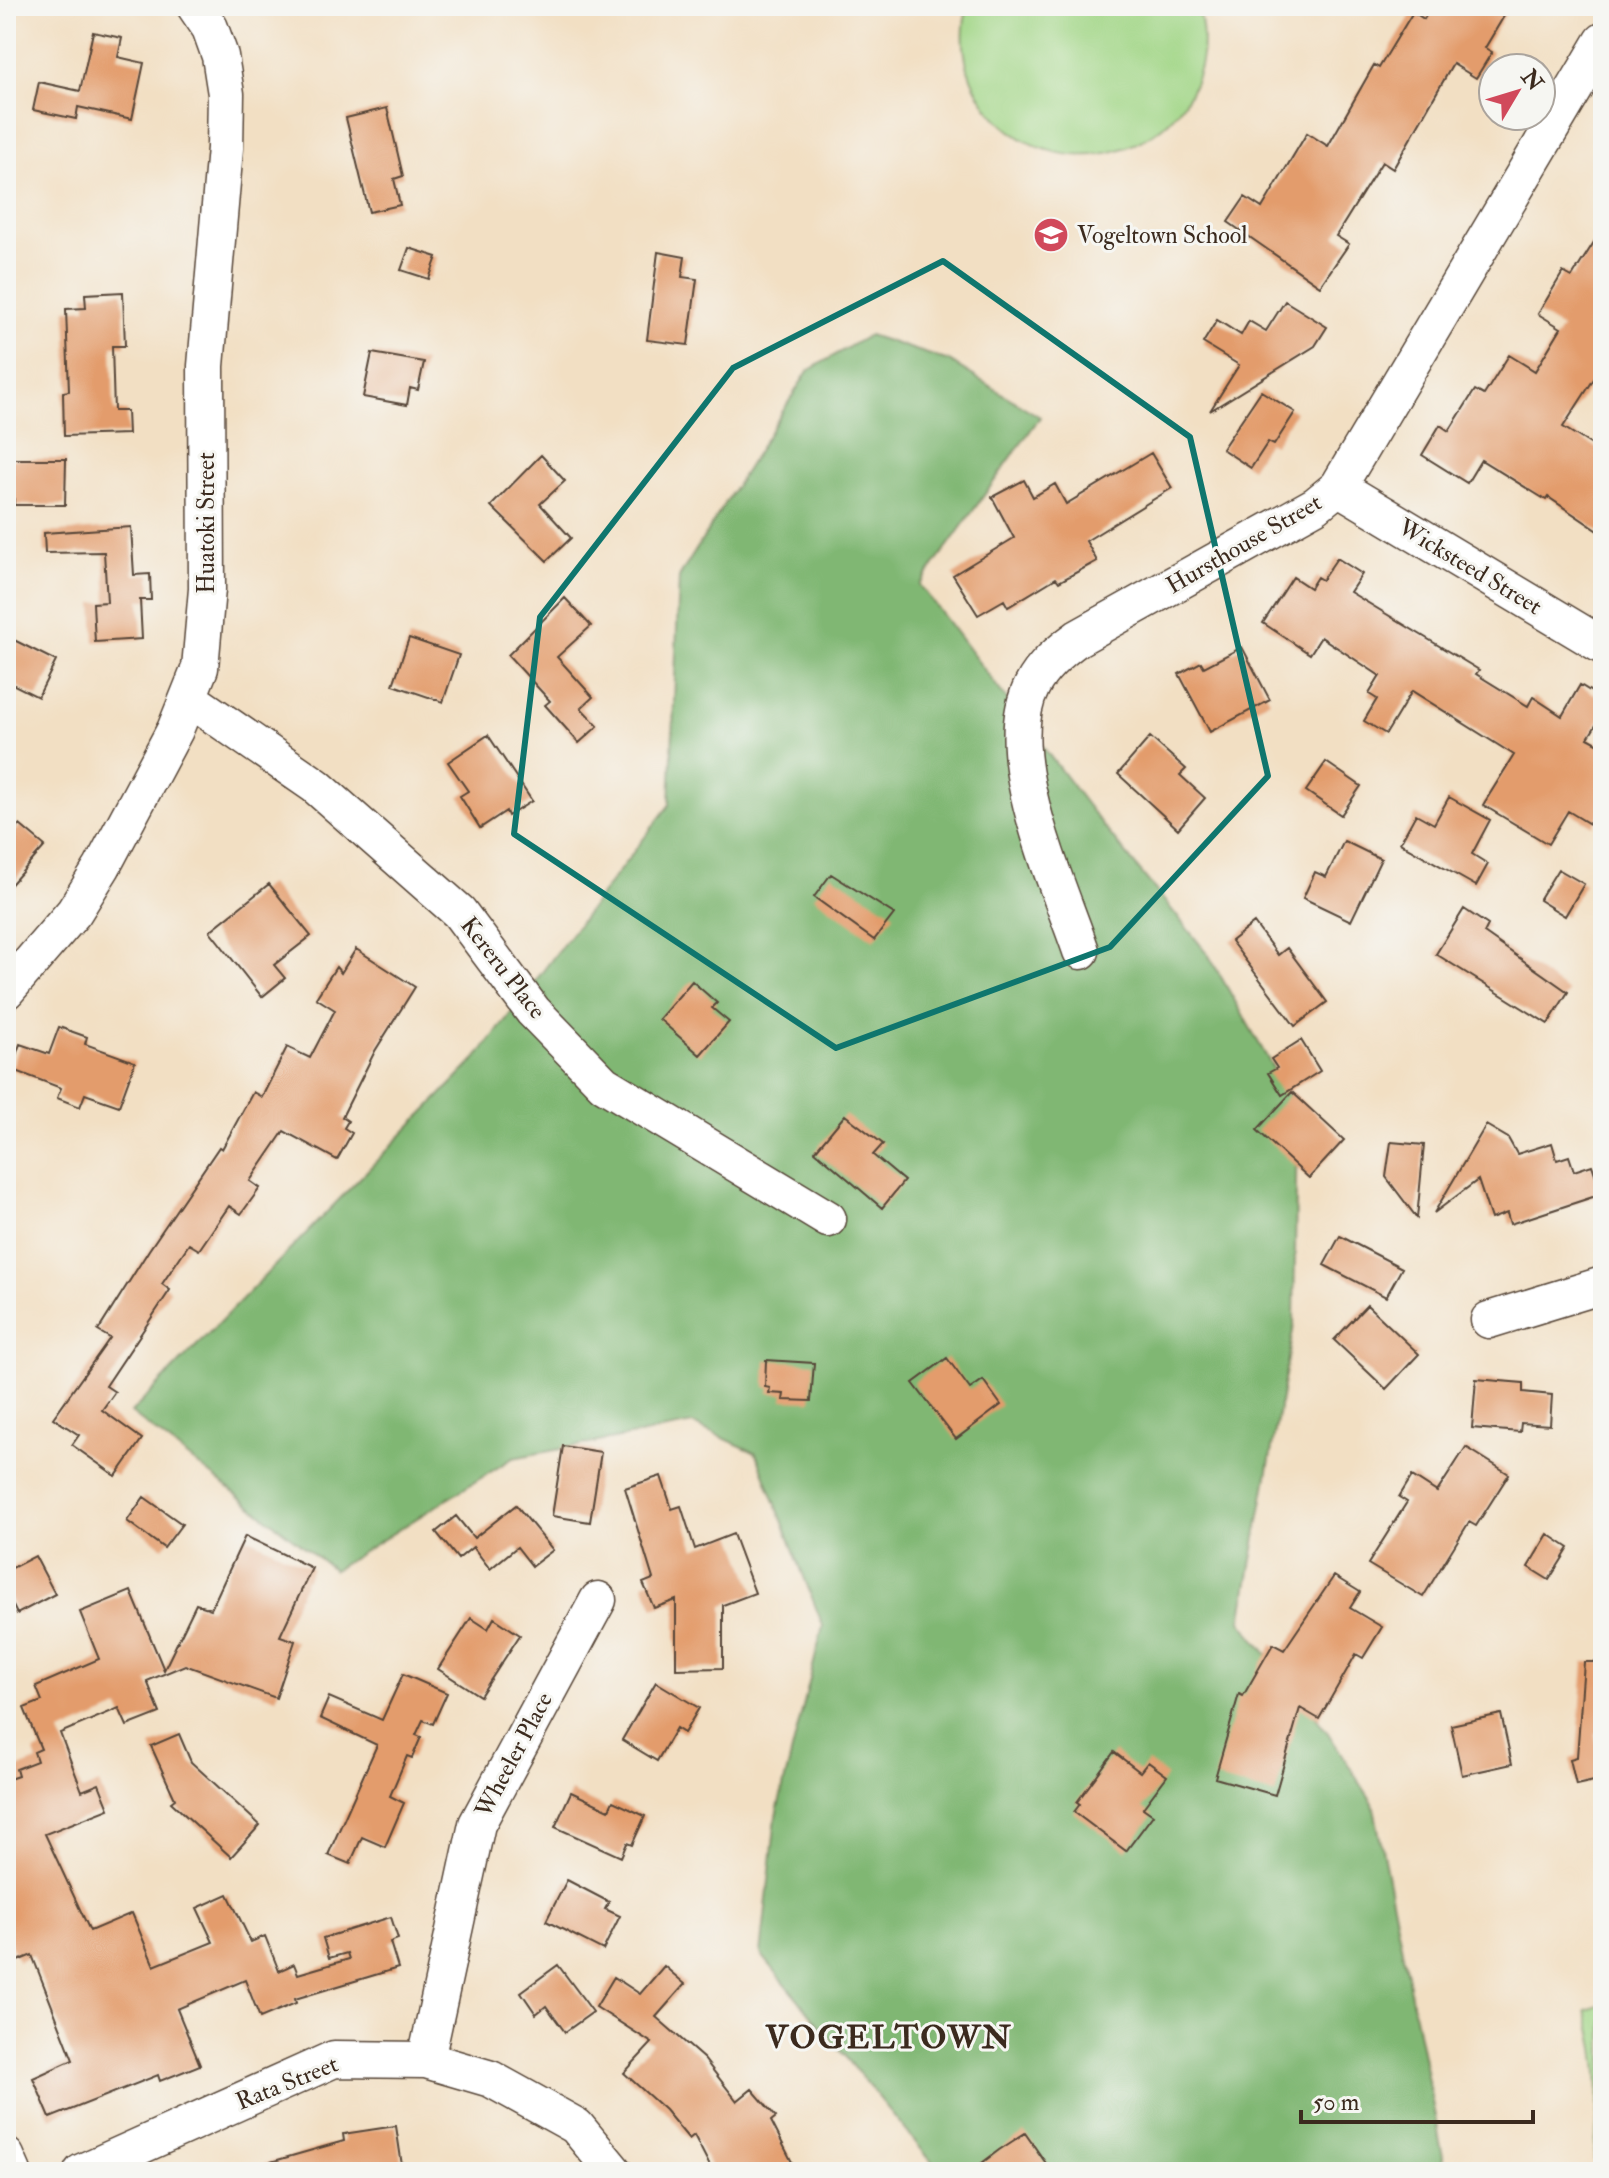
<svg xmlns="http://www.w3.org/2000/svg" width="1609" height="2178" font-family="'IM FELL Double Pica',serif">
<rect width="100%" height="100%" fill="#f6f6f2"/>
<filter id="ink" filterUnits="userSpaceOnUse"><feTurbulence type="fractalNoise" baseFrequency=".0125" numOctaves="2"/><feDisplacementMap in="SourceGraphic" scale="16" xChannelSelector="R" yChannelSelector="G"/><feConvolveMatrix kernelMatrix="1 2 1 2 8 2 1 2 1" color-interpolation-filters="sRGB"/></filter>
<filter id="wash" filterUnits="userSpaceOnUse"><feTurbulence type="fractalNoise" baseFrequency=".006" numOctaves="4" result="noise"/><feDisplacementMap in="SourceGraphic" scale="32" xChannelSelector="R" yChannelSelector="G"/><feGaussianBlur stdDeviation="1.8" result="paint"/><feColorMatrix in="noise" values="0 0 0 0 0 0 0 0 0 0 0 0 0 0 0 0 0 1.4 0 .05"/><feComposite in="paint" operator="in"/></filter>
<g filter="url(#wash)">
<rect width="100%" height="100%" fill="#f2dfc3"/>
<path fill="#a1d686" stroke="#6e8052" stroke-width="2" d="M968,6H1198C1235,145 1044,216 976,89C963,64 960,32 968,6Z
M1603,2005V2157L1594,2159C1600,2100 1603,2067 1586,2010Z"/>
<path fill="#80b773" stroke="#5e7048" stroke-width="2" d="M869,335L949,361L1040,417L920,585L1103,826L1208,954L1297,1110L1294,1325L1241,1621L1328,1733L1373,1803L1443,2157L1441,2172H940L761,1954L776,1816L823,1626L756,1453L693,1424L513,1458L334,1570L131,1413L476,1059L670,804L679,577L808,371Z"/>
<g id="blocks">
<path fill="#e39c6c" d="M1432,6H1510L1485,48L1492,52L1476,78L1453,64L1393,169L1382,162L1336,236L1349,244L1320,286L1228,222L1245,197L1262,208L1307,133L1328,146L1374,65L1379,68L1413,12L1424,19Z
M93,32L122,38L118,57L144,63L132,119L78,107L76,119L33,110L39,82L80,91Z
M387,108L403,176L394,179L400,205L369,212L346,118Z
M1603,228V365L1563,427L1603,452V534L1548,497L1546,500L1481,460L1467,483L1422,455L1440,425L1449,431L1475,390L1484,395L1509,355L1535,371L1561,328L1538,314L1563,272L1572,277Z
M409,248L437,257L429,279L401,270Z
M658,252L685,257L682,277L697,279L688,345L647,340Z
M123,292L125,346H112L114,411H127L128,434L64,436L63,392L69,391L66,309L86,308L85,294Z
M1285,301L1327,327L1315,346L1210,411L1239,365L1203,343L1217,320L1241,335L1249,321L1266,331Z
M372,353L424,362L418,390L410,388L407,405L363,397Z
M1261,391L1295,412L1274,445L1268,442L1251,468L1222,449Z
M1151,453L1172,488L1086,541L1097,561L1059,582L1056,578L1008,607L1004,600L978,615L953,575L1014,538L992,497L1024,480L1033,497L1055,484L1066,504Z
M541,455L565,481L540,504L571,538L547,561L491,506Z
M6,459H66L65,505H14V486H6Z
M131,527L134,575L150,574L151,600H140L142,639L95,642L93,603L107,602L104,552L45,553L44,533Z
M1337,558L1362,574L1350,592L1479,670L1476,674L1528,706L1533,697L1562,716L1580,685L1603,699V714L1588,738L1603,746V808L1593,826L1568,811L1548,844L1483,805L1514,755L1412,691L1386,734L1364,721L1377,699L1369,694L1380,676L1321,637L1310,654L1263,623L1293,577L1310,588L1317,577L1322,580Z
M565,598L591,626L557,657L593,697L581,708L598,726L579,743L545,705L550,701L508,655Z
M6,636L56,661L38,697L6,681Z
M409,638L459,655L443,702L393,685Z
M1242,647L1270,700L1210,732L1179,674L1201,662L1204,667Z
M488,735L532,801L508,816L506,811L480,828L460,796L468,791L448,762Z
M1150,737L1186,769L1180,775L1205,798L1178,829L1118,774Z
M1326,762L1361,786L1341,815L1306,791Z
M1449,797L1490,820L1472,854L1488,864L1476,886L1400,843L1416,814L1434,824Z
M20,825L45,846L6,890V841Z
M1344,841L1381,859L1351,921L1303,898L1315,872L1326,877Z
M1558,869L1584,884L1565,916L1539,900Z
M831,874L894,914L874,940L814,897Z
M269,884L311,936L274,965L285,978L262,997L210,931Z
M1464,909L1488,925L1484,933L1568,992L1548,1024L1436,954Z
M1254,923L1278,955L1287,948L1327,1002L1295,1026L1231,941Z
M356,949L415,987L375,1051L342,1117L348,1121L344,1128L352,1133L337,1160L284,1131L250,1181L260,1188L241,1214L229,1206L199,1250L189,1244L162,1284L170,1290L106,1386L115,1392L102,1410L142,1439L116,1476L72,1445L79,1435L53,1418L110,1338L98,1331L149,1250L219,1147L222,1149L253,1092L262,1097L287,1047L310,1058L335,1010L316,998L336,967L341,973Z
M692,981L717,1003L712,1008L729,1022L700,1055L659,1019Z
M59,1027L87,1037L85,1044L135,1062L119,1106L85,1094L80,1107L57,1098L61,1088L11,1069L20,1044L49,1054Z
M1301,1040L1320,1071L1282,1095L1268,1073L1277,1068L1271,1059Z
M1292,1092L1344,1140L1309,1178L1257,1130Z
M845,1115L883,1144L873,1155L904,1181L882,1208L815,1151Z
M1486,1125L1508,1138L1517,1154L1552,1143L1557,1160L1569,1156L1574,1171L1592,1165L1602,1194L1510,1224L1507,1213L1491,1219L1478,1180L1434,1213Z
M1391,1142L1424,1145L1417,1218L1386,1177Z
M1340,1236L1402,1268L1386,1297L1324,1265Z
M1367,1305L1419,1354L1386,1389L1334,1340Z
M947,1358L970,1389L983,1380L1001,1405L956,1439L913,1383Z
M766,1360L814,1363L811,1401L783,1400L784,1394L769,1393L770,1388L765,1387Z
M1476,1379L1523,1383V1392L1552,1395L1550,1425L1521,1423L1520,1432L1472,1428Z
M563,1446L601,1452L590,1522L552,1516Z
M1466,1447L1509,1474L1476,1526L1469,1522L1423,1597L1368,1564L1407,1502L1399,1497L1412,1476L1437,1492Z
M661,1476L672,1509L681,1506L695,1549L733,1534L755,1593L723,1605V1668L676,1669V1600L654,1608L643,1583L653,1579L625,1488Z
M144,1497L182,1524L164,1548L127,1521Z
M516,1505L553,1550L532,1566L517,1547L490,1569L473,1547L458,1559L436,1532L456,1516L474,1538Z
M1548,1534L1569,1548L1549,1580L1528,1567Z
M245,1536L312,1568L280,1636L295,1641L276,1698L185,1665L147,1681L160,1713L127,1726L119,1708L60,1733L82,1791L99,1784L109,1809L45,1834L90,1931L132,1913L154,1966L213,1942L197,1908L228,1894L251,1942L265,1936L279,1971L294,1964L298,1974L349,1959L347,1953L329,1958L323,1938L391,1917L398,1939L390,1942L398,1968L295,1999L296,2003L260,2018L245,1980L177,2009L200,2065L160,2081L158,2075L50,2118L33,2078L73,2060L32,1955L18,1961L6,1934V1780L18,1776L16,1769L37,1761L34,1752L41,1749L24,1708L42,1701L36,1686L99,1659L80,1612L131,1591L164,1670L196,1604L211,1609Z
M35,1556L55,1594L17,1614L6,1592V1571Z
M1334,1576L1360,1592L1350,1608L1382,1627L1363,1658L1356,1654L1319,1719L1300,1708L1275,1795L1215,1778L1239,1694L1243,1696L1273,1644L1284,1650Z
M471,1618L488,1629L494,1618L520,1635L480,1696L438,1669Z
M1584,1662H1603V1733H1595L1603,1779L1576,1785L1570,1759L1577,1757Z
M403,1674L447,1693L433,1724L423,1720L416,1735L421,1737L412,1758L407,1756L390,1796L404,1803L385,1847L362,1837L350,1864L328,1855L377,1745L320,1718L329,1697L382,1720Z
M656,1682L699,1708L684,1733L676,1728L657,1761L622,1740Z
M1501,1714L1512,1764L1462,1775L1451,1725Z
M179,1734L191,1762L260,1825L231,1857L171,1802L175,1799L151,1746Z
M1114,1752L1140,1772L1148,1762L1167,1776L1143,1808L1153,1815L1126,1851L1074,1812L1080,1804L1077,1802Z
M571,1792L609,1810L613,1801L645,1816L632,1845L627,1843L621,1857L555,1827Z
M567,1880L609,1902L605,1909L620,1916L603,1950L546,1921Z
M558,1965L593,2012L565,2032L546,2006L536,2014L521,1992Z
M664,1966L685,1984L656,2017L704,2059L737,2101L752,2089L776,2117L771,2121L797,2172H713L694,2135L689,2139L665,2110L624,2073L652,2043L596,2007L614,1977L640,1994Z
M396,2126L403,2172H260V2165L344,2141L343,2134Z
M1025,2133L1052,2172H970L999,2150Z"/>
</g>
</g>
<g filter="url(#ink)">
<use href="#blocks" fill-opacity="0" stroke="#564537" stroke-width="2"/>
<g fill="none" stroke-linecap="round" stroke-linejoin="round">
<defs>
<path id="minor" d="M1338,487L1603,646
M190,699L316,786L459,912L533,1011L604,1084L828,1219
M1081,951C1058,883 997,753 1032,686C1042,666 1060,651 1078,638L1316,505L1338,487L1603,41
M6,991L74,912L102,867L175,730L200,668L207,589L206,366L225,148L226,94L220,56L210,28L195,6
M1489,1320L1603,1285
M426,2060L477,1824L598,1600
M6,2156L13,2172
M82,2172L334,2059L426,2060L491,2079L576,2126L614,2172"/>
</defs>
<use href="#minor" stroke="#564537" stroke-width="39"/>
<use href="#minor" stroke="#fff" stroke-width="36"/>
</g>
</g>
<path fill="none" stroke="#0f766e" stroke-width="6" stroke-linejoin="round" d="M943,261L1190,437L1268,776L1110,947L836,1048L514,834L540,617L733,368Z"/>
<defs>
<symbol id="school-disc" viewBox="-11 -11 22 22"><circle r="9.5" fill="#d1495b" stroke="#f6f6f2"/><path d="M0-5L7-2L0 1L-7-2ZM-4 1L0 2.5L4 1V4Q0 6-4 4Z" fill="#fff"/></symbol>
</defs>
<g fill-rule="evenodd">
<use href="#school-disc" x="1031" y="215" width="40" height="40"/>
</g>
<g text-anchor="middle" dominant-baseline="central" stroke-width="6" stroke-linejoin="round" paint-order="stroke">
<g font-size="24" fill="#3b2a1e" stroke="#f6f6f2" text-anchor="start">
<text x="1077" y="235">Vogeltown School</text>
</g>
<g font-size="24" fill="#3b2a1e" stroke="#f6f6f2">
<text transform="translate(206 523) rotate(-90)">Huatoki Street</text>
<text transform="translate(1244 544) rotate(-30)">Hursthouse Street</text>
<text transform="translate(1470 567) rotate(31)">Wicksteed Street</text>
<text transform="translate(503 968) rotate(52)">Kereru Place</text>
<text transform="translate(514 1755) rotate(-62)">Wheeler Place</text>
<text transform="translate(287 2083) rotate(-22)">Rata Street</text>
</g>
<g font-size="32" font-weight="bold" letter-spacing="2" fill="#3b2a1e" stroke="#f6f6f2">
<text x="889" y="2038">VOGELTOWN</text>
</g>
</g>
<rect width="1609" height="2178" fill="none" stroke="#f6f6f2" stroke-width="32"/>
<g transform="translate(1517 92) rotate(52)"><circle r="38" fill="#f6f6f2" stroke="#aba49d" stroke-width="2"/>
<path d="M0-6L14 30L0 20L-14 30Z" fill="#d1495b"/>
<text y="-12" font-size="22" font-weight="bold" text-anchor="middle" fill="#3b2a1e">N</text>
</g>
<path d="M1301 2110v12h232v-12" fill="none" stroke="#3b2a1e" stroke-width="4"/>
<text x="1313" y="2110" font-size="24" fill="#3b2a1e" stroke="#f6f6f2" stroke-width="6" paint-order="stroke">50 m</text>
</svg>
